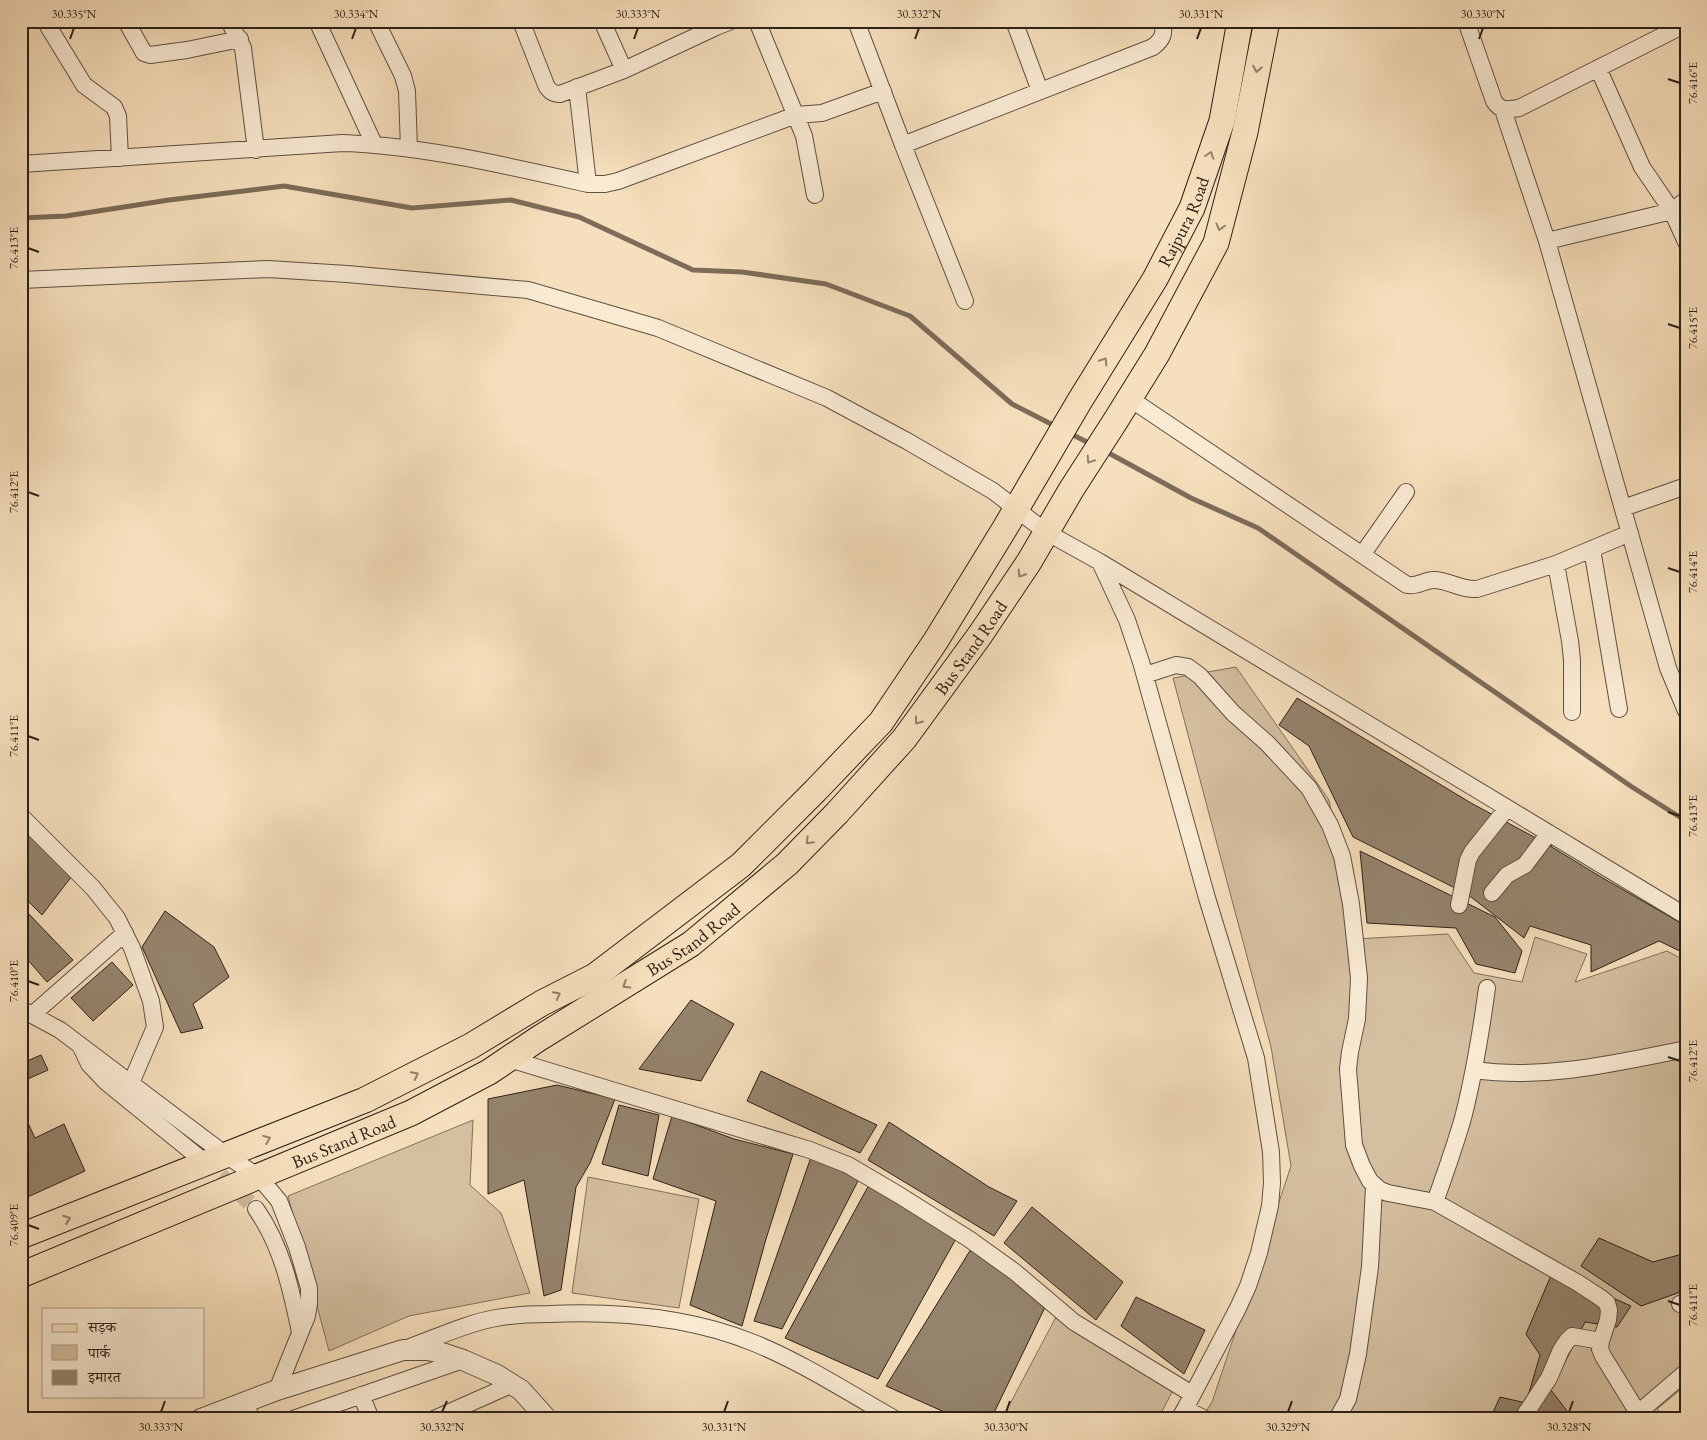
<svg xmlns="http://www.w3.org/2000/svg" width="1707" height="1440" font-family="'EB Garamond','Noto Serif Devanagari',serif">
<rect width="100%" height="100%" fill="#f6dfbc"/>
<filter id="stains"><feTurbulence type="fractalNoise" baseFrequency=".004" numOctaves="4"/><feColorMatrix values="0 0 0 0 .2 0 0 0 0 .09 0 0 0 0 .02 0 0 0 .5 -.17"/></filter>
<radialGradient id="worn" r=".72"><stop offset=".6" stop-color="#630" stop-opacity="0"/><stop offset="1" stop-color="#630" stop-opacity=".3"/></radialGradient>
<path fill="#d4bfa0" stroke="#80705c" d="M1236,667L1329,800L1354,939L1448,934L1474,973L1522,982L1535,937L1587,954L1575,982L1667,951L1686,961V1385L1657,1409L1667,1419H1201L1212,1402L1291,1166L1271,1047L1173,678Z
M473,1120L470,1185L501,1213L530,1293L409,1316L329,1351L288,1196Z
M588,1177L699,1199L679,1308L572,1293Z
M1056,1317L1179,1379L1158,1419H1002Z"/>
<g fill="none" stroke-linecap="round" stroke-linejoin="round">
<path stroke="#7c6c59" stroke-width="5" d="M21,218L66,216L169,200L284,186L412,208L511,200L579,217L693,270L742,272L826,284L910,316L1012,404L1057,427
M1069,433L1093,445
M1105,451L1191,498L1258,528L1632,787L1686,821"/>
</g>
<path fill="#95846d" stroke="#2c2118" d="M1297,698L1471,803L1547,844L1601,877L1686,926V954L1659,941L1591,972V945L1530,926L1524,938L1467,894L1353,837L1309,746L1279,725Z
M21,822L72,876L42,915L21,894Z
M1360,851L1495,917L1522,951L1515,973L1476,964L1456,928L1367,923Z
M165,911L214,947L229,977L193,1004L203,1028L181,1033L142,947Z
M27,912L73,960L47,982L27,959L21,965V917Z
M112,962L133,985L93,1021L71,998Z
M691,1000L734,1024L701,1081L639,1069Z
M21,1050L27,1061L41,1055L48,1070L21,1082Z
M761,1071L877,1125L860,1153L747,1101Z
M557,1085L615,1099L590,1163L576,1187L561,1290L544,1296L524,1180L488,1194V1099Z
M619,1105L659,1115L648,1176L602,1164Z
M21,1108L35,1138L64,1124L85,1171L21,1200Z
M672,1116L734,1139L793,1154L766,1239L742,1326L690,1305L716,1201L653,1179Z
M889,1122L989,1187L1017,1201L994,1236L868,1160Z
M811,1157L860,1177L782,1329L754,1321Z
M870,1183L958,1235L878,1379L785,1338Z
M1032,1207L1123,1282L1096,1320L1004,1243Z
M1599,1238L1653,1262L1686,1253V1290L1641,1306L1581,1266Z
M971,1249L1048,1301L991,1419H960L886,1386Z
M1553,1271L1631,1306L1617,1327L1585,1322L1551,1390L1573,1419H1490L1500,1397L1526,1403L1540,1355L1526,1334Z
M1136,1297L1205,1330L1184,1374L1121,1326Z"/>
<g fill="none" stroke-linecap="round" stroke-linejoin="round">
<path stroke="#ceb99b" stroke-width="16" stroke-dasharray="16 8" stroke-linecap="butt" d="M202,1160L228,1182L256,1209"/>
<defs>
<path id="minor" d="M45,21L84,85L114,107L118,116L120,158
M126,21L144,53L150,55L187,50L240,39
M229,21L243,48L256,150
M317,21L374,144
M376,21L403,76L407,91L409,149
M521,21L546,85C549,91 553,94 560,94L624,70L716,27L731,21
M602,21L624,70
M757,21L804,136L815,195
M856,21L903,145L1153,47C1163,39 1165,34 1162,21
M1014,21L1040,91
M1466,21L1494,101C1500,111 1507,110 1519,108L1686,24
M1598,68L1642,167L1672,211L1686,242
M577,87L588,184
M1503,110L1547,241L1668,668L1686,711
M903,145L965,301
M21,164L343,143C424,146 508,166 588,184H605L618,181L796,115L822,113L883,91
M1547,241L1672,211L1686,200
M21,280L268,269L347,274L528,290L658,328L827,398L907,441L993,491L1046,532L1100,562L1686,916
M1129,398L1407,585C1418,587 1424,580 1434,580C1449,580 1459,590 1477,589L1556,564L1630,533
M1623,508L1686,486
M1592,549L1619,709
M1362,555L1406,492
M1100,562L1127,620L1141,662L1207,898L1256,1058L1271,1152L1272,1183L1270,1206L1259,1253L1248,1286L1238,1308L1185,1409L1179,1419
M1556,564L1570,641L1572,660V712
M1145,675L1176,665L1188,667L1200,676L1233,713L1267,743L1309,788L1330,825L1342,856L1351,904L1359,978L1357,1019L1350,1052L1348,1069L1354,1145L1362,1166L1370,1181L1380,1190L1388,1193L1435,1202L1578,1283L1601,1298L1607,1303L1609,1310L1608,1320L1601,1341L1600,1349L1603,1356L1638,1413
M21,816L93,888L117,918L132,948L151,1001L155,1027L131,1083
M1492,893L1507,875L1525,865L1549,833
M1459,905L1468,860L1472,852L1507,808
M21,1009L60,1030L227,1156L259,1177L279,1201L297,1247L309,1288V1304L307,1316L277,1390
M32,1015L125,933
M81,1047L89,1064L106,1082L202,1160
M509,1059L810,1150L848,1165L899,1195L969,1239L1015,1272L1074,1322L1192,1394
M1474,1070C1545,1080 1616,1063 1686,1049
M1435,1202C1445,1174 1455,1146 1463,1118C1474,1075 1481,1032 1487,988
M256,1209C282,1246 291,1289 300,1332
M1680,1304L1686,1303
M410,1347C438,1337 467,1323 496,1318C513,1315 532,1314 549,1314C618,1311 690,1317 754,1343C803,1363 849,1393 895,1419
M361,1395L371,1419
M245,1404L252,1419
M1185,1409L1205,1419
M293,1419L463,1360
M434,1419L513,1384
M1337,1419L1348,1399L1358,1354L1370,1267L1374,1186
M1522,1419L1549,1378L1561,1350L1567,1341L1572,1336L1601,1341
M1631,1419L1686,1372"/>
<path id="tertiary" d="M201,1419L277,1390L403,1350H428L442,1353L463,1360L497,1375L521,1390L547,1419"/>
<g id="primary">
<path id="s1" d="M21,1236L365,1100L471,1046L542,1003L595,976L741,865L816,790L881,722L935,642L1005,528L1079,402L1155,279L1192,208L1222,121L1240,21"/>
<path id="s2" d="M21,1275L411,1113L489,1072L538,1039L691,944L787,864L837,813L904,739L980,635L1029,562L1071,490L1116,420L1157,354L1216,243L1245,132L1267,21"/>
</g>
</defs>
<use href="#minor" stroke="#5e5041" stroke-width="18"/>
<use href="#tertiary" stroke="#5e5041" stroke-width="22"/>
<use href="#primary" stroke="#2c2118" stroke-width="27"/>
<use href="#minor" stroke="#f9ead3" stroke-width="16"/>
<use href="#tertiary" stroke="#f9ead3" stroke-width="20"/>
<use href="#primary" stroke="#f6dfbc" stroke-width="25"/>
</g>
<defs><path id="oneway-chevron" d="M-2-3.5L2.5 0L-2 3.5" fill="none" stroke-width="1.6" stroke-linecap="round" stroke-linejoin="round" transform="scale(1.25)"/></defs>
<g stroke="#91806a">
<use href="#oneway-chevron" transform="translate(1257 69) rotate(101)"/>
<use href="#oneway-chevron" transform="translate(1210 155) rotate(-72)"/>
<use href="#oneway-chevron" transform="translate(1220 227) rotate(105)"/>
<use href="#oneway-chevron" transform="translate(1104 361) rotate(-58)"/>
<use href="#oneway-chevron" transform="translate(1090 460) rotate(123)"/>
<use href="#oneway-chevron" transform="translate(1021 574) rotate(123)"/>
<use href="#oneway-chevron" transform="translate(918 721) rotate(126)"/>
<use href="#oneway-chevron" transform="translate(809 841) rotate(135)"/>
<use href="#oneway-chevron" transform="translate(626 985) rotate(148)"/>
<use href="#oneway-chevron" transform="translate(557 995) rotate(-27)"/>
<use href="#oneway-chevron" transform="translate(415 1075) rotate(-27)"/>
<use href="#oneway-chevron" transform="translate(267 1139) rotate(-22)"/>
<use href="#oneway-chevron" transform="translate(67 1219) rotate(-21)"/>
</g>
<path fill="none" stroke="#2c2118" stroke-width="2" d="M70,39L74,28M352,39L356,28M634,39L638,28M915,39L919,28M1197,39L1201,28M1479,39L1483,28M1668,79L1680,83M28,248L39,252M1668,324L1680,328M28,492L39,496M1668,568L1680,572M28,736L39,740M1668,812L1680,816M28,981L39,985M1668,1057L1680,1061M28,1225L39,1229M1668,1301L1680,1305M161,1412L165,1401M442,1412L447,1401M724,1412L728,1401M1006,1412L1010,1401M1288,1412L1292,1401M1569,1412L1573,1401"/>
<g text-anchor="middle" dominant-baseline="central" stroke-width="4" stroke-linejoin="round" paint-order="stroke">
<g font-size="18" fill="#2c2118" stroke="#f9ead3">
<text stroke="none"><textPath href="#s1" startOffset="1600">Rajpura Road</textPath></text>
<text stroke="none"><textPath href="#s2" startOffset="1159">Bus Stand Road</textPath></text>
<text stroke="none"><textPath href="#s2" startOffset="754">Bus Stand Road</textPath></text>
<text stroke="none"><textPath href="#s2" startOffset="349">Bus Stand Road</textPath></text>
</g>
</g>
<rect width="1707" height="1440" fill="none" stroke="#f6dfbc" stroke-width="55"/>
<rect x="42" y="1308" width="162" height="90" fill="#f9ead3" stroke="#a79a88"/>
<rect x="52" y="1324" width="25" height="8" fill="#f6dfbc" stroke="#a79a88"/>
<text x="88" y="1332" font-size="15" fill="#2c2118">सड़क</text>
<rect x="52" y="1345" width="25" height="15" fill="#d4bfa0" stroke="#a79a88"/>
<text x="88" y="1358" font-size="15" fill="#2c2118">पार्क</text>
<rect x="52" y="1370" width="25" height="15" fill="#95846d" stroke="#a79a88"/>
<text x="88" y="1382" font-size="15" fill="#2c2118">इमारत</text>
<rect x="28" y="28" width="1652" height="1384" fill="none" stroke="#2c2118" stroke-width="2"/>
<g font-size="12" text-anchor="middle" fill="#2c2118">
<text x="74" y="18">30.335°N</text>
<text x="356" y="18">30.334°N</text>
<text x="638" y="18">30.333°N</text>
<text x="919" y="18">30.332°N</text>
<text x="1201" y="18">30.331°N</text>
<text x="1483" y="18">30.330°N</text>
<text transform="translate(1693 83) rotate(-90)" y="4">76.416°E</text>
<text transform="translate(14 248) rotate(-90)" y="4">76.413°E</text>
<text transform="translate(1693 328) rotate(-90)" y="4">76.415°E</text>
<text transform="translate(14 492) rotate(-90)" y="4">76.412°E</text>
<text transform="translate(1693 572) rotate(-90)" y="4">76.414°E</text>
<text transform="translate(14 736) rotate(-90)" y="4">76.411°E</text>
<text transform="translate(1693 816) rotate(-90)" y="4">76.413°E</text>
<text transform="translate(14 981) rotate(-90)" y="4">76.410°E</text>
<text transform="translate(1693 1061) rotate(-90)" y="4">76.412°E</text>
<text transform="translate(14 1225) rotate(-90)" y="4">76.409°E</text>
<text transform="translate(1693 1305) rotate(-90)" y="4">76.411°E</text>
<text x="161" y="1431">30.333°N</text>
<text x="442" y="1431">30.332°N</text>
<text x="724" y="1431">30.331°N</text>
<text x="1006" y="1431">30.330°N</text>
<text x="1288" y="1431">30.329°N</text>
<text x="1569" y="1431">30.328°N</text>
</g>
<rect width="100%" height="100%" filter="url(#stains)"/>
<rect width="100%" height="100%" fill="url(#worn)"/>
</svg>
